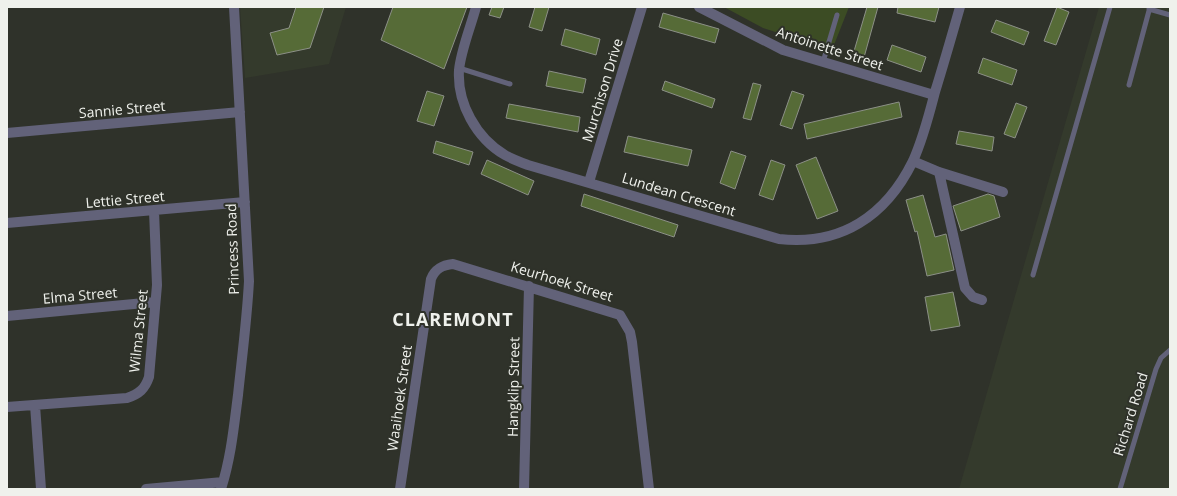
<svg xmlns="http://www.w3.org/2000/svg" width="1177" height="496" font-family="'Open Sans',sans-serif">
<rect width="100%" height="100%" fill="#2f322a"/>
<path fill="#343a2c" d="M240,7H346L329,64L245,78Z
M1099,7H1170V489H959Z"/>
<path fill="#3c4c24" d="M724,7H849L832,50L763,28Z"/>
<path fill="#566b37" stroke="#8c9087" d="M296,7H324L310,48L277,55L270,33L289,28Z
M393,7H467L444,69L381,40Z
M492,7H504L500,18L489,15Z
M535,7H549L542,31L529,27Z
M867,7H878L863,61L852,58Z
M898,7H939L935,22L897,13Z
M1057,7L1069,12L1056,45L1044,41Z
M663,13L719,29L715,43L659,27Z
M996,20L1029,32L1024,45L991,32Z
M565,29L600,39L596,55L561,45Z
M892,45L926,57L921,72L887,60Z
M983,58L1017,70L1012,85L978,73Z
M549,71L586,79L583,93L546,86Z
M665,81L715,99L712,108L662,90Z
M753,83L761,85L751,120L743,118Z
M427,91L444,96L434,126L417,121Z
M792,91L804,95L792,129L780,125Z
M899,102L902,117L807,139L804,124Z
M1016,103L1027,107L1015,138L1004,134Z
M509,104L580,117L578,132L506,118Z
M959,131L994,137L992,151L956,144Z
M628,136L692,150L688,166L624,152Z
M436,141L473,152L469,165L433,153Z
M731,151L746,156L735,189L720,183Z
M816,157L838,211L817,219L796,165Z
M487,160L534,181L528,195L481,174Z
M771,160L785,165L773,200L759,195Z
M584,194L678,225L674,237L581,206Z
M988,194L994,196L1000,217L961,231L953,206Z
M923,195L935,237L946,234L954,270L927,276L917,231L915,232L906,200Z
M953,292L960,326L931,331L925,297Z"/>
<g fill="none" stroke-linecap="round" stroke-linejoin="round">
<path stroke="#626279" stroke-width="5" d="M1149,9L1170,15
M823,62L837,15
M459,68L510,84
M1129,85L1150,7
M1033,275L1110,7
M1120,489L1156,369L1161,358L1170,350"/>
<path stroke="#626279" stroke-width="10" d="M476,7C471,26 461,50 459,70C457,103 476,138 505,155C512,159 520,162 528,165L779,239C841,246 886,216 913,161C923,139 929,115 935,92C944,63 952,35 960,7
M699,7L783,50L934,95
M7,133L240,112
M913,161L939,172L1003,192
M939,172L965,288L973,297L982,300
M589,182L642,7
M7,223L245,202
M7,316L155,302
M35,405L41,489
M7,407L127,398C139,394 145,389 149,377L157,285L154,211
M146,489L223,482
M221,489C231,458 234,426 238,395C242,357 247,319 249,281L234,7
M400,489L431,279C435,269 442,265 453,264L620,315L630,332L632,342L649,489
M524,489L529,286"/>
</g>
<g text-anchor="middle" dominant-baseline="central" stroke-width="4" stroke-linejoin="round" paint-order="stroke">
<g font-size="14" fill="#eff1ec" stroke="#2f322a">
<text transform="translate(830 48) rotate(18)">Antoinette Street</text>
<text transform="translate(602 90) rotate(-73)">Murchison Drive</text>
<text transform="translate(122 109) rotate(-5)">Sannie Street</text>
<text transform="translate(679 194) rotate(17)">Lundean Crescent</text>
<text transform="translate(125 199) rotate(-5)">Lettie Street</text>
<text transform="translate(232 249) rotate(-92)">Princess Road</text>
<text transform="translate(562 281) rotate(17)">Keurhoek Street</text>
<text transform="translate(80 295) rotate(-5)">Elma Street</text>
<text transform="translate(138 331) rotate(-84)">Wilma Street</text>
<text transform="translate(513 387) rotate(-89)">Hangklip Street</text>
<text transform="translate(399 398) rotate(-82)">Waaihoek Street</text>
<text transform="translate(1130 414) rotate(-73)">Richard Road</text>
</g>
<g font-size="18" font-weight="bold" letter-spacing="1" fill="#eff1ec" stroke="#2f322a">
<text x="453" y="319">CLAREMONT</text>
</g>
</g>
<rect width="1177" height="496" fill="none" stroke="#eff1ec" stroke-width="16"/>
</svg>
